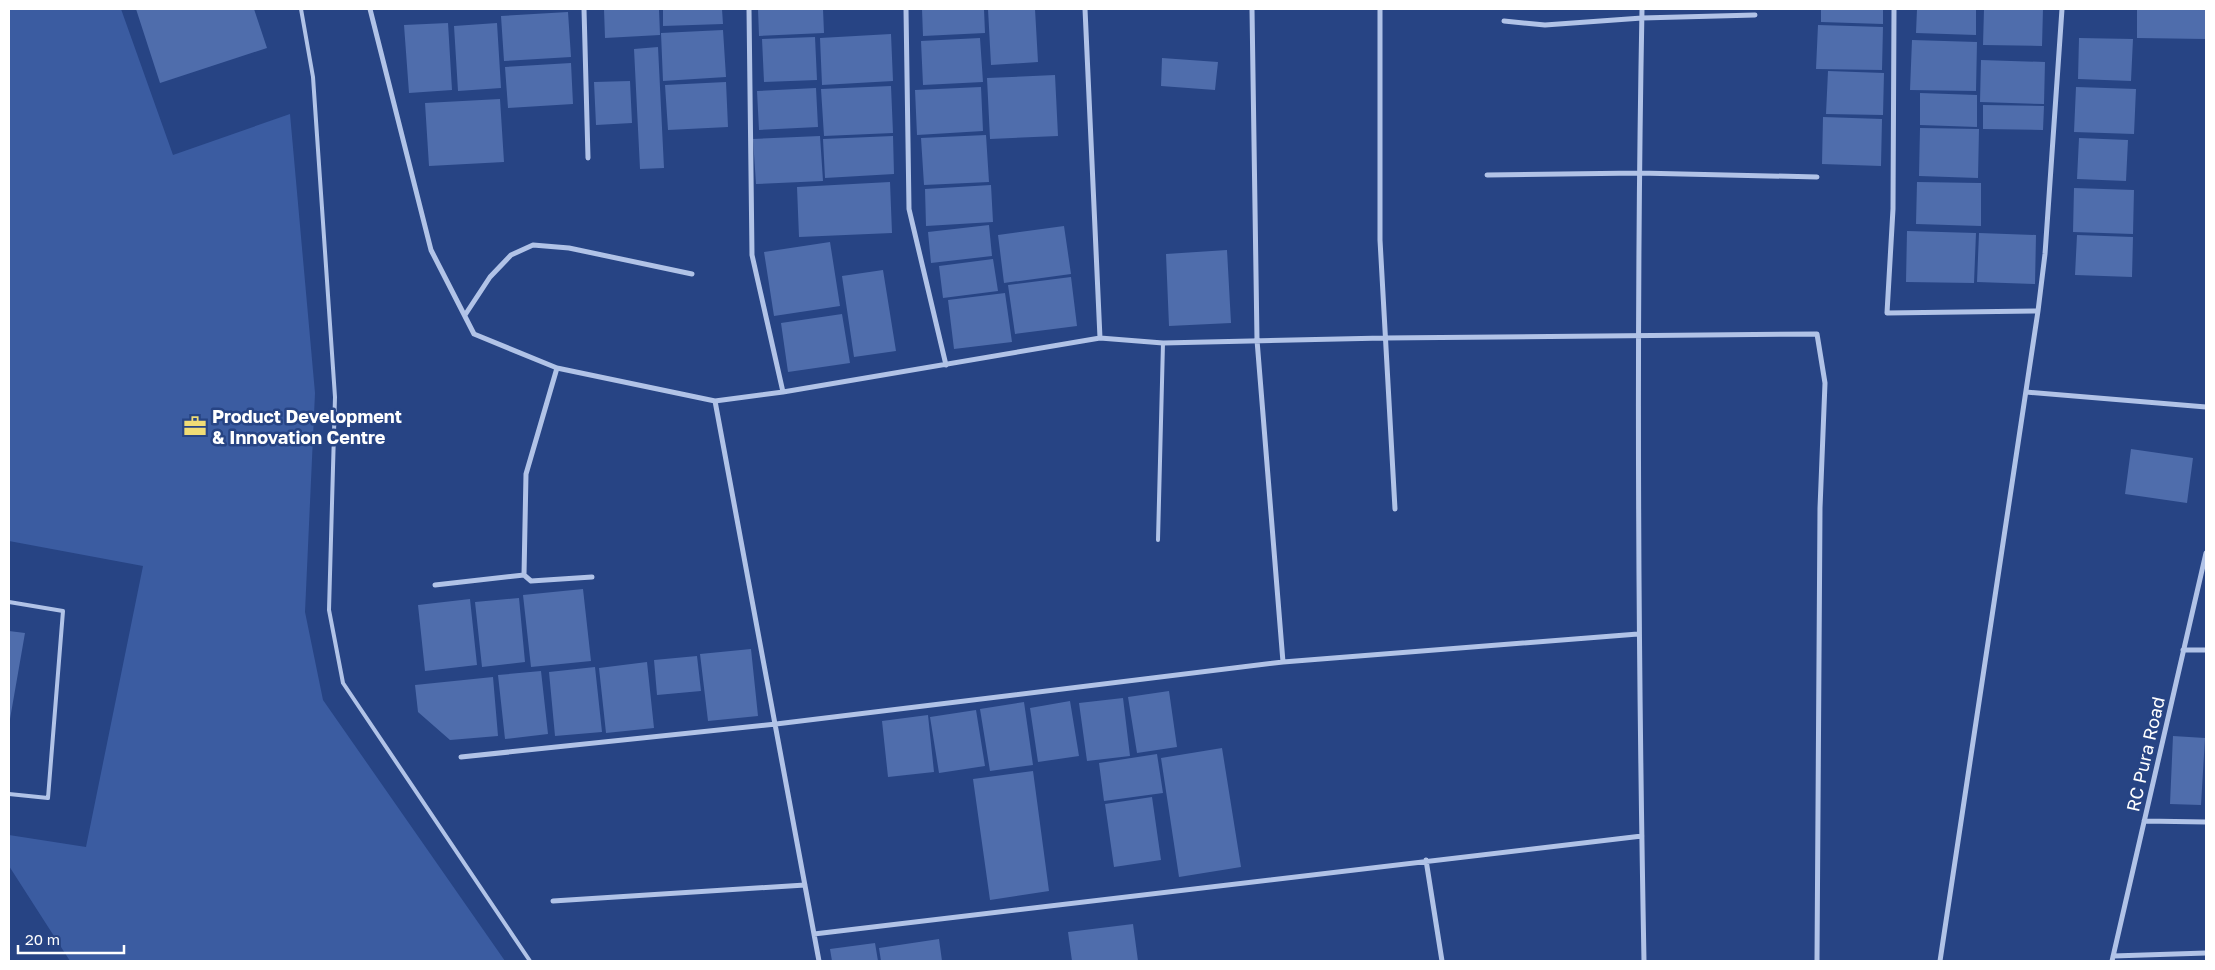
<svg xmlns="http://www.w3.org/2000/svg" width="2215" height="970" font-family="'Golos Text',sans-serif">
<rect width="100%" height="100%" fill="#274484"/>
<path fill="#3b5ca1" d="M9,9H121L173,155L290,114L315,393L305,612L323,700L505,961H70L9,866V835L86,847L143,566L9,541Z"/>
<path fill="#4f6dac" d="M136,9H254L267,48L160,83Z
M604,9H659L660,35L605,38Z
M663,9H722L723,24L663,26Z
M758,9H823L824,33L759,36Z
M922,9H984L985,33L923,36Z
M988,9H1035L1038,62L991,65Z
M1821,9H1883V24L1821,22Z
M1917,9H1976V35L1916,33Z
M1984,9H2043L2042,46L1983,45Z
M2137,9H2206V39L2137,38Z
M568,12L571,57L504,61L501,16Z
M448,23L452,90L409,93L404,25Z
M497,23L501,88L458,91L454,26Z
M1818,25L1883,27L1882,70L1816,69Z
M723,30L726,77L663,81L661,33Z
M891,34L893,81L822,85L820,38Z
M815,37L817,80L764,82L762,39Z
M980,38L983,82L923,85L921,41Z
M2079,38L2133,39L2131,81L2078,79Z
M1912,40L1977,42L1976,91L1910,90Z
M658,47L664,168L640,169L634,49Z
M1162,58L1218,62L1215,90L1161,86Z
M1981,60L2045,62L2044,104L1980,102Z
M571,63L573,104L508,108L505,67Z
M1828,71L1884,73L1883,115L1826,114Z
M1055,75L1058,136L990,139L987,78Z
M630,81L632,123L596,125L594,82Z
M726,82L728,127L668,130L665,85Z
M891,86L893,133L824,136L821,89Z
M981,87L983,131L917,135L915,90Z
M2076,87L2136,89L2134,134L2074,132Z
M816,88L818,127L759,130L757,91Z
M1920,93L1977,95V127L1920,125Z
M500,99L504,162L429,166L425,103Z
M1983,105L2044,106L2043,130L1983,129Z
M1823,117L1882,119L1881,166L1822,164Z
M1920,128L1979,129L1978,178L1919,176Z
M986,135L989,182L924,185L921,138Z
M820,136L823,181L756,184L753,139Z
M893,136L894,174L825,178L823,139Z
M2079,138L2128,140L2126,181L2077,179Z
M890,182L892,233L799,237L797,187Z
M1917,182L1981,183V226L1916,224Z
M991,185L993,222L926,226L925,189Z
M2074,188L2134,190L2133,234L2073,232Z
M989,225L992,256L931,263L928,232Z
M1064,226L1071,274L1004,283L998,235Z
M1907,231L1976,233L1974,283L1906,282Z
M1979,233L2036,235L2035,284L1977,282Z
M2077,235L2133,237L2132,277L2075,275Z
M830,242L840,306L774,316L764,252Z
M1227,250L1231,323L1169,326L1166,254Z
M993,259L998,291L943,298L939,266Z
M883,270L896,351L854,357L842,276Z
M1071,277L1077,326L1015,334L1008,285Z
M1005,293L1012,342L954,349L948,300Z
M842,314L850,363L788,372L781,323Z
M2131,449L2193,458L2187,503L2125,494Z
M583,589L591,661L531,667L523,595Z
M519,598L525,662L482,667L475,602Z
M470,599L477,665L425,671L418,605Z
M9,631L25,633L10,719H9Z
M751,649L758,716L708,721L700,654Z
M697,656L701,691L657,695L654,660Z
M647,662L654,728L606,733L599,668Z
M595,667L602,732L555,736L549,672Z
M541,671L548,734L505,739L498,675Z
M493,677L498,736L450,740L418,712L415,685Z
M1169,691L1177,747L1137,753L1128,697Z
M1123,698L1130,756L1087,761L1079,703Z
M1070,701L1079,756L1038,762L1030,708Z
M1024,702L1033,765L990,771L980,709Z
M976,710L985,766L939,773L930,717Z
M928,715L934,772L888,777L882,721Z
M2173,736L2205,738L2201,805L2170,804Z
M1222,748L1241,867L1179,877L1161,758Z
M1157,754L1163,793L1104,801L1099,763Z
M1033,771L1049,891L990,900L973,779Z
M1152,797L1161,860L1114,867L1105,804Z
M1133,924L1138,961H1072L1068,932Z
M939,939L942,961H881L879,948Z
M875,943L878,961H832L830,949Z"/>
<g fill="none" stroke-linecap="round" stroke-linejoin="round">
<path stroke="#b1c3e7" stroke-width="4" d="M301,9L313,77L335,397L329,610L343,683L530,961
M1158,540L1163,343
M9,602L63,611L48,798L9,794"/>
<path stroke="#b1c3e7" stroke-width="5" d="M370,9L431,250L474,334L557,368L715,401L819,961
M584,9L588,158
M749,9L752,255L783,392
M906,9L909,209L946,365
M1085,9L1100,338
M1252,9L1257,340L1283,662
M1380,9V240L1395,509
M1642,9C1636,326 1638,644 1644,961
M1894,9L1893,209L1887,313L2038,311
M1504,21L1545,25L1642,18L1755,15
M1487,175L1639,173L1817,177
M465,315L490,277L511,255L533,245L569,248L692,274
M557,368L526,474L524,575L531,581L592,577
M2026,392L2206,407
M715,401L783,392L1100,338L1163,343L1384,338L1817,334L1825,383L1820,508L1817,961
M435,585L524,575
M2183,650H2206
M461,757L776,724L1283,662L1638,634
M2144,821L2206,822
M1426,860L1442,961
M553,901L805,885
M814,934L1642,836
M2113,956L2206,953
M1940,961L2038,311L2045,254L2062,9
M2112,961L2206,553"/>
</g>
<defs>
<symbol id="office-bare" viewBox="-9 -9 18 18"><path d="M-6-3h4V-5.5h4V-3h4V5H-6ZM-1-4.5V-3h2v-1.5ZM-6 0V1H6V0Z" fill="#f0dc76" stroke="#274484" stroke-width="2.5" paint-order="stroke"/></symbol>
</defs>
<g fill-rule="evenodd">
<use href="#office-bare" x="179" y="410" width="32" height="32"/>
</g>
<g text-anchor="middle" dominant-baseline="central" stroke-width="5" stroke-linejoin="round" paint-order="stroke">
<g font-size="18" font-weight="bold" fill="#fff" stroke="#274484" text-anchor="start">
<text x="212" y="416">Product Development<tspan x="212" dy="21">&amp; Innovation Centre</tspan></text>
</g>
<g font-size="18" fill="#fff" stroke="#274484">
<text transform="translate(2145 754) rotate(-77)">RC Pura Road</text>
</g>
</g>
<rect width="2215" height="970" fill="none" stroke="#ffffff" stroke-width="20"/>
<path d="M18 945v8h106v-8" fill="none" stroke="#ffffff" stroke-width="2.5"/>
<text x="25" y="945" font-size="15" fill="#ffffff" stroke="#274484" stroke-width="4" paint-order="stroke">20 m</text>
</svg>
